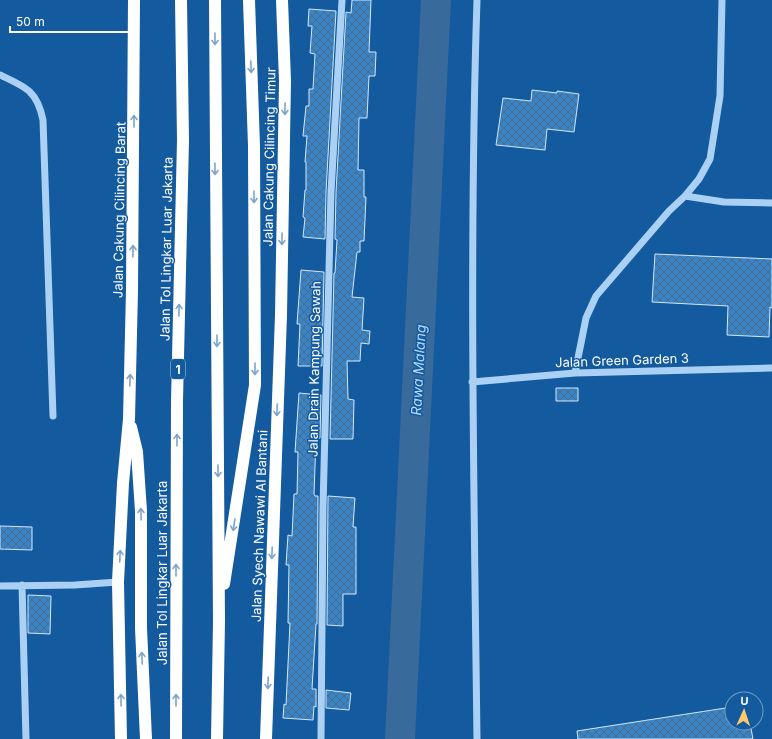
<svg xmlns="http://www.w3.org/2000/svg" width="772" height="739" font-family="Inter,sans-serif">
<defs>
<pattern id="building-cross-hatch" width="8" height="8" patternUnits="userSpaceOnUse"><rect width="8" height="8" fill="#3c83c4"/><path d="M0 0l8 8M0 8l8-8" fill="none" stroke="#426d94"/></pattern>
</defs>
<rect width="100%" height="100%" fill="#135a9e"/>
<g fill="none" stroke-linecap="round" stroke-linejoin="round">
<path stroke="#386a9b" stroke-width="30" d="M400,739L436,0"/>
</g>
<path fill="url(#building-cross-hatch)" stroke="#d2e9fd" d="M352,0H371L369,52H376L375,76H369L367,118H359L358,170H364V197H366L364,241H360V252H357L352,297L364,298L362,330L370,331L369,344L361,343L360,361H347L348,399L354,400L353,439H330L334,273H335L337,240L335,239L336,192L346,12L351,13Z
M309,9L336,11L326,192L325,239L303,237L305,218L303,217L305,190H306V162H305L307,136H303L306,106H309V89H313L315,54L310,53L312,26H308Z
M532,90L557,93V91L579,94L574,132L547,129L545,150L496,145L503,98L531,101Z
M655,254L772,259V308L770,307L769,337L727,335L728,306L652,302Z
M301,270L324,272L322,366H298L300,324H297Z
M556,388H578V401H556Z
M299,393L321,395L320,438H316L314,494L315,496H318L317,624H316L312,689H316V707L314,706L313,720L283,718L284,704L286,705L290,623H288L289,565H286L288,535L292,536L294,494H297L298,452H295Z
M328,496L355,498L353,527H356V594H343V626L327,625Z
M0,526L32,527V550L0,549Z
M28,595L51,596L50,634L28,633Z
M326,690L351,693L349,710L326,708Z
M732,707V723H750L753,739H578L577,731Z"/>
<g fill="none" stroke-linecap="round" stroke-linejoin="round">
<path stroke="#aad1f4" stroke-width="7" d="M0,75C26,87 37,91 43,120L53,416
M685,196L724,202L772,203
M575,373L586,318L596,296L669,211L685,196L699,179L710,159L720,96L722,0
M472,382L575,373L772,368
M22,585L26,739
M0,586L75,585L118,582
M321,739L323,508L331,192L342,0
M477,739C474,493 469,246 477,0"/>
<path stroke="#fff" stroke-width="12" d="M215,0L219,621L217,739
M131,427L137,452L141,511V628L146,739
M224,584L255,385L254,146L249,0
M121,739L118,582L123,483L129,419L132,290L134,0
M176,739L177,401L183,140L181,0
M266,739L281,315L285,81L282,0"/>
</g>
<defs><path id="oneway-shaft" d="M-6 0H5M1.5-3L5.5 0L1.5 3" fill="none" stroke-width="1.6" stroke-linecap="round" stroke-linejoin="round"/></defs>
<g stroke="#7da4ca">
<use href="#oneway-shaft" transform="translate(215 39) rotate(90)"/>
<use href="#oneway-shaft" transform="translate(251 67) rotate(88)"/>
<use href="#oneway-shaft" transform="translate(285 109) rotate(91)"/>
<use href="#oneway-shaft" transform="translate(134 121) rotate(-90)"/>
<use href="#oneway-shaft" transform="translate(215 169) rotate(89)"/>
<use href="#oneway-shaft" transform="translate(254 197) rotate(90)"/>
<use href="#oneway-shaft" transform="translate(282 239) rotate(91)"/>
<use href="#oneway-shaft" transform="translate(133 251) rotate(-89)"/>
<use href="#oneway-shaft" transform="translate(179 310) rotate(-89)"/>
<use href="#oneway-shaft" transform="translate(217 341) rotate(90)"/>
<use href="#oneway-shaft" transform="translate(255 369) rotate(90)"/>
<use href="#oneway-shaft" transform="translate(130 380) rotate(-88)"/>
<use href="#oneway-shaft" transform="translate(277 410) rotate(92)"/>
<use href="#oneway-shaft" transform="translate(177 440) rotate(-90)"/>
<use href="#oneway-shaft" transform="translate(218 471) rotate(90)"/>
<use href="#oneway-shaft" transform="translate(141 514) rotate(-91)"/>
<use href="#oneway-shaft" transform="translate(234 525) rotate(99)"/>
<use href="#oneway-shaft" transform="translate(272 553) rotate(92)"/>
<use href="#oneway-shaft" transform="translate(120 556) rotate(-87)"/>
<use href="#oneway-shaft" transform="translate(176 570) rotate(-90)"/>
<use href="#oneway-shaft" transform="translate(142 658) rotate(-93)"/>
<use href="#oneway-shaft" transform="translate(268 683) rotate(92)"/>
<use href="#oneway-shaft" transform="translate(121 700) rotate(-91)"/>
<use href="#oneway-shaft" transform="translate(176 700) rotate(-90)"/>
</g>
<g text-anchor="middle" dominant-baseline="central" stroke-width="3" stroke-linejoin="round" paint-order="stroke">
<rect fill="#135a9e" stroke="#b8cee2" stroke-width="1" x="171" y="359" width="14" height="20" rx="3"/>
<g font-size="12" font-weight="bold" fill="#fff">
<text x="178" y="369">1</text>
</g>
<g font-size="13" fill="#fff" stroke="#135a9e">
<text transform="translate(269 157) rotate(-89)">Jalan Cakung Cilincing Timur</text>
<text transform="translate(119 210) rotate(-89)">Jalan Cakung Cilincing Barat</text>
<text transform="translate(166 249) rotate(-89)">Jalan Tol Lingkar Luar Jakarta</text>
<text transform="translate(622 360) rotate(-2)">Jalan Green Garden 3</text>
<text transform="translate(314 369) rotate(-89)">Jalan Drain Kampung Sawah</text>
<text transform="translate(259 526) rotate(-88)">Jalan Syech Nawawi Al Bantani</text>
<text transform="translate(162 573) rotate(-90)">Jalan Tol Lingkar Luar Jakarta</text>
</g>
<g font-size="14" font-style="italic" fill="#b7dafa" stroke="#135a9e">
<text transform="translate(418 370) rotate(-87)">Rawa Malang</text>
</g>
</g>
<g transform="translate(744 711) rotate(3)"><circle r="19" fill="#135a9e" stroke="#719cc5"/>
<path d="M0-3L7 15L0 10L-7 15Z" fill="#ffca6d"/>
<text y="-6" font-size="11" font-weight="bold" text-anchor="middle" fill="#ffffff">U</text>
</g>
<path d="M10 26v6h126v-6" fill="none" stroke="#ffffff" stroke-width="2"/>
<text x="16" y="26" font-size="12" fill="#ffffff" stroke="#135a9e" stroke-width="3" paint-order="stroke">50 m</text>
</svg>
